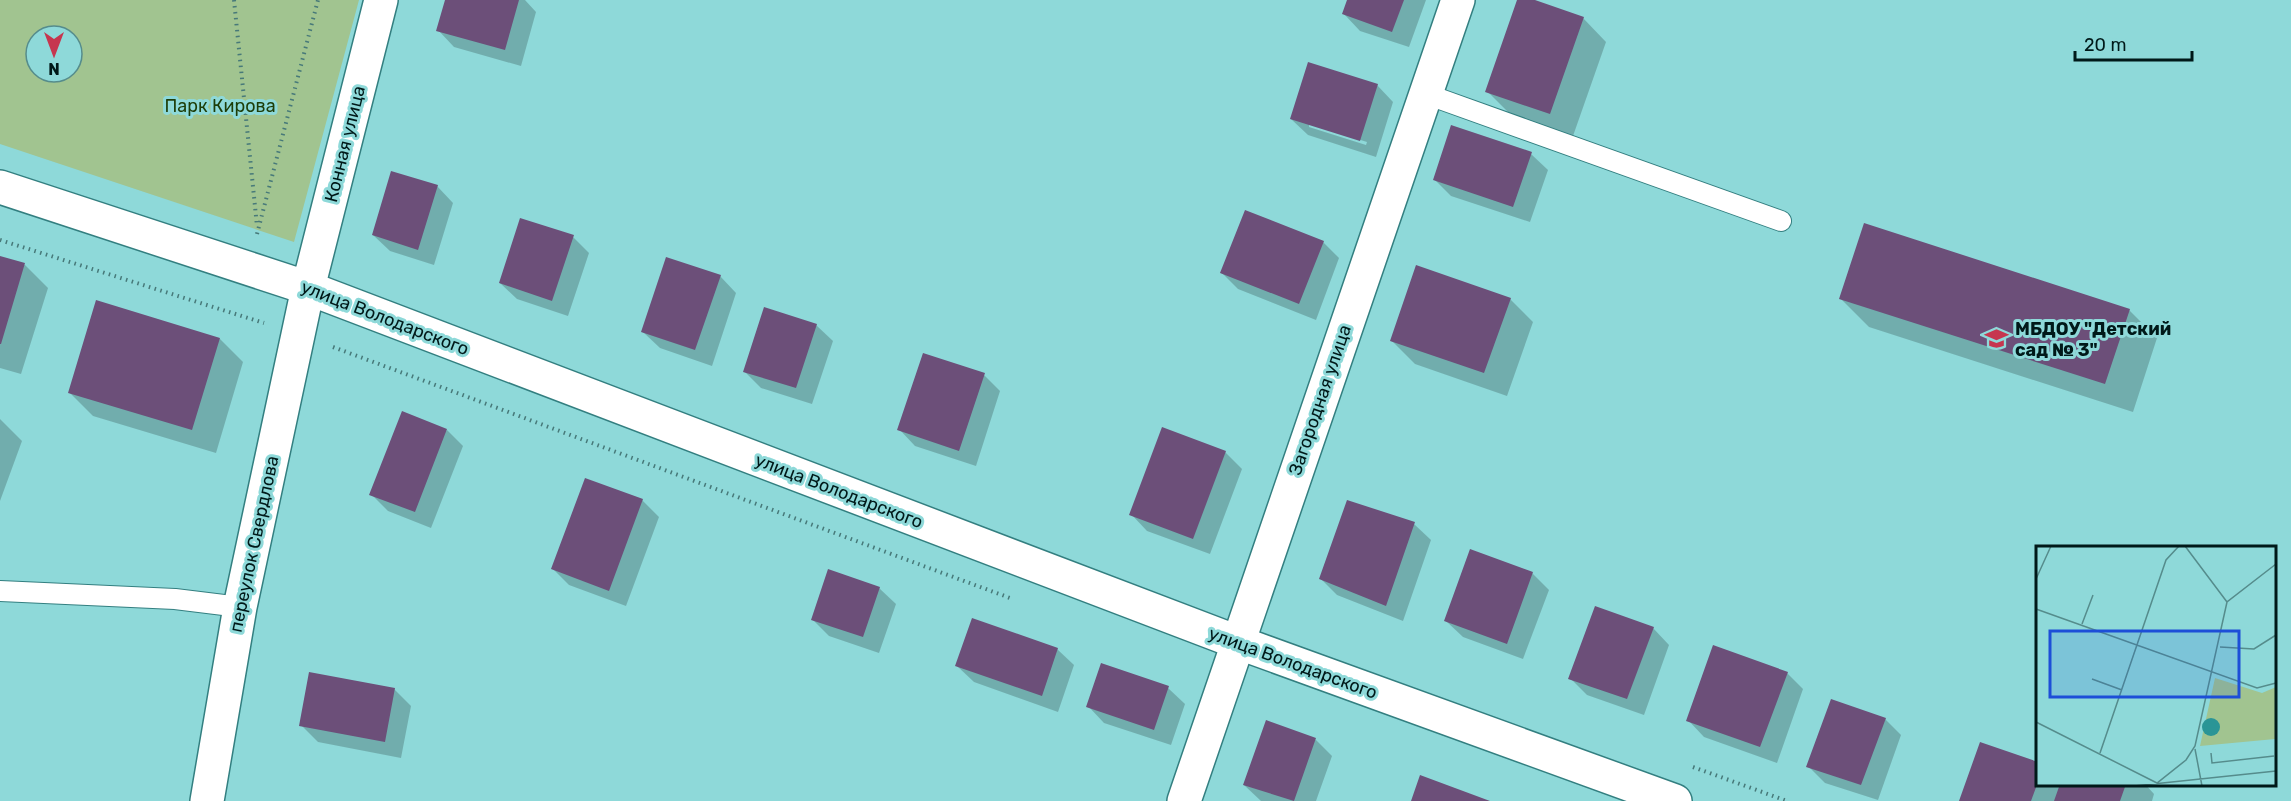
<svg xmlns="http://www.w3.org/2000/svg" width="2291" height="801" font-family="Rubik,sans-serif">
<rect width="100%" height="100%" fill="#8ed9d9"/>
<path fill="#a1c490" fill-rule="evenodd" d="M0,0H359L294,242L0,144ZM36,36H72V72H36Z"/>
<path fill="#0003" fill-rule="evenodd" d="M446,0H525L536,12L521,66L454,47L438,30Z
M1349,0H1426L1409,47L1360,31L1344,14Z
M1519,0H1530L1583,18L1606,42L1573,136L1510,114L1487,91Z
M1377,85L1393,102L1376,157L1308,135L1291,119ZM1309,124L1367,142L1366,145L1309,127Z
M1531,154L1548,170L1530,222L1451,196L1434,179Z
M437,186L453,203L434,265L390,251L373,235Z
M573,237L589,253L568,316L517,299L500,283Z
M1323,242L1339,258L1316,320L1238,289L1222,273Z
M0,257L25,265L48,288L21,374L0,368Z
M720,276L736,293L712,366L660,348L643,332Z
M1510,299L1533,322L1507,396L1415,364L1392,341Z
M1841,299L2129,310L2157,338L2133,412L1869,327Z
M816,325L833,341L812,404L761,388L744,371Z
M220,339L243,362L216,453L93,416L69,392Z
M984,375L1000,391L976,466L915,446L899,429Z
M0,419L22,441L0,501Z
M447,430L463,446L431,528L388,511L371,494Z
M1225,452L1242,469L1210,554L1147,531L1131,514Z
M642,500L659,517L626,606L569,585L553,569Z
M1414,524L1431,540L1403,621L1337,595L1320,578Z
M1532,573L1549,590L1523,659L1463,637L1446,621Z
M879,588L896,604L879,653L829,636L812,619Z
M1653,628L1669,645L1644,715L1587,695L1570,678Z
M1057,649L1074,665L1058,712L974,682L957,666Z
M1787,673L1803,689L1777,763L1704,737L1688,720Z
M1168,688L1185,704L1171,745L1104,723L1088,706Z
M394,689L411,706L401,758L318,742L301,725Z
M1885,719L1901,735L1878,800L1825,783L1808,766Z
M1267,722L1316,740L1332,756L1316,801H1261L1244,785Z
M2038,763V784H2145L2154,794L2152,801H1960Z"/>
<path fill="#6c4f79" d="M445,0H519L505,50L436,31Z
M1347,0H1404L1392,32L1342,14Z
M1517,0H1535L1584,17L1550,114L1485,92Z
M1308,62L1378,84L1360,141L1290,119Z
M1451,125L1532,152L1513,207L1433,180Z
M391,171L438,185L418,250L372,235Z
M1245,210L1324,241L1299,304L1220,273Z
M520,218L574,235L552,301L499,283Z
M1864,223L2130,309L2105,384L1839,299Z
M0,256L25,263L1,344H0Z
M666,257L721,275L695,350L641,332Z
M1416,265L1511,298L1484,373L1390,341Z
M96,300L220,338L192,430L68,393Z
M764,307L817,324L796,388L743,372Z
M923,353L985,373L959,451L897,430Z
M402,411L447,429L415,512L369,495Z
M1162,427L1226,451L1193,539L1129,515Z
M585,478L643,499L609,591L551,569Z
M1347,500L1415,522L1386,606L1319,579Z
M1470,549L1533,572L1507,644L1444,621Z
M828,569L880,587L863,637L811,620Z
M1595,606L1654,627L1627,699L1568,679Z
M972,618L1058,648L1042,696L955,666Z
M1713,645L1788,672L1760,747L1686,721Z
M1101,663L1169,686L1154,730L1086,707Z
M309,672L395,688L385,742L299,726Z
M1831,699L1886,718L1861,785L1806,767Z
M1266,720L1316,738L1294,801L1243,785Z
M1980,742L2038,762V782L2031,801H1959Z
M1420,775L1490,801H1411Z
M2060,784H2126L2120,801H2054Z"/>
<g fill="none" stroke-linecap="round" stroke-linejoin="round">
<defs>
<path id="service" d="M1426,94L1781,221
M0,591L175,599L240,607"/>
<path id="minor" d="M207,801L240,607L308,288
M1184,801L1458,0"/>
<path id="tertiary" d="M0,187L308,288L1237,642L1675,801
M308,288L381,0"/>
</defs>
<use href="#service" stroke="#337f80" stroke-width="22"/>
<use href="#minor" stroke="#337f80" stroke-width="36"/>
<use href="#tertiary" stroke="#337f80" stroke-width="36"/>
<path stroke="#477979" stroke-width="4" stroke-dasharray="1.5 4.5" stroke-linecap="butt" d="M234,0L257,226
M257,234L318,0
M0,240L264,323
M333,347L1010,598
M1693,767L1787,801"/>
<use href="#service" stroke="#fff" stroke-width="20"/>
<use href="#minor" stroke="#fff" stroke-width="33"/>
<use href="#tertiary" stroke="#fff" stroke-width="33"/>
</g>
<defs>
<symbol id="school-bare" viewBox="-9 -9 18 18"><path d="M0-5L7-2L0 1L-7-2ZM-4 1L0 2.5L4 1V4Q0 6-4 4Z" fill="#c6364f" stroke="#8ed9d9" stroke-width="2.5" paint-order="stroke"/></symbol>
</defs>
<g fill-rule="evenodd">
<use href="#school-bare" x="1980" y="322" width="33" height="33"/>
</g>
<g text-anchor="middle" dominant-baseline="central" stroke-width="6" stroke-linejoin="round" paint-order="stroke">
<g font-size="18" fill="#1d3d08" stroke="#8ed9d9">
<text x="220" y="106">Парк Кирова</text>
</g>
<g font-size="18" fill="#001919" stroke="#8ed9d9">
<text transform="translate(345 144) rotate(-76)">Конная улица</text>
<text transform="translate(385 318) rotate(21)">улица Володарского</text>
<text transform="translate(1320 400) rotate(-71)">Загородная улица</text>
<text transform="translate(839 491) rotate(21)">улица Володарского</text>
<text transform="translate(254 544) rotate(-78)">переулок Свердлова</text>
<text transform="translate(1293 663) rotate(20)">улица Володарского</text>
</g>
<g font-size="18" font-weight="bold" fill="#001919" stroke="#8ed9d9" text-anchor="start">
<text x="2015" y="329">МБДОУ "Детский<tspan x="2015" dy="21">сад № 3"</tspan></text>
</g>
</g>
<g transform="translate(2036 546)">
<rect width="240" height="240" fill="#8ed9d9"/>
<path d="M179,132L226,147L240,141V209L239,193L164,200Z" fill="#a1c490"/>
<path d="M166 181a9 9 0 1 1 18 0a9 9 0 1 1-18 0Z" fill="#2a9596"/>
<path fill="none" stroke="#558c8c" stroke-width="1.5" d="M149,0L191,56M0,33L15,0M0,63L221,142L240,137M46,78L57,49M184,101L218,103L240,89M56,133L86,144M0,176L121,237L150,214L159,200L191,56L240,18M159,203L166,240M64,207L130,14L143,0M175,207L176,217L238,210M98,240L240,225"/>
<path fill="#1d4ed8" fill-opacity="0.15" stroke="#1d4ed8" stroke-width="3" d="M14,85H203V151H14Z"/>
<rect width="240" height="240" fill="none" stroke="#001919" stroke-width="3"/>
</g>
<g transform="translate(54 54) rotate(180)"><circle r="28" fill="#8ed9d9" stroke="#558c8c" stroke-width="1.5"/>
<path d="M0-4.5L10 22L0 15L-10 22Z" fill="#c6364f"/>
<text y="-9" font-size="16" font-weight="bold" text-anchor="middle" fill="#001919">N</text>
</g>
<path d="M2075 51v9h117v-9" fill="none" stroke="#001919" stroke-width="3"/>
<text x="2084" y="51" font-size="18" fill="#001919" stroke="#8ed9d9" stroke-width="4.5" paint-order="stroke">20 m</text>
</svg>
